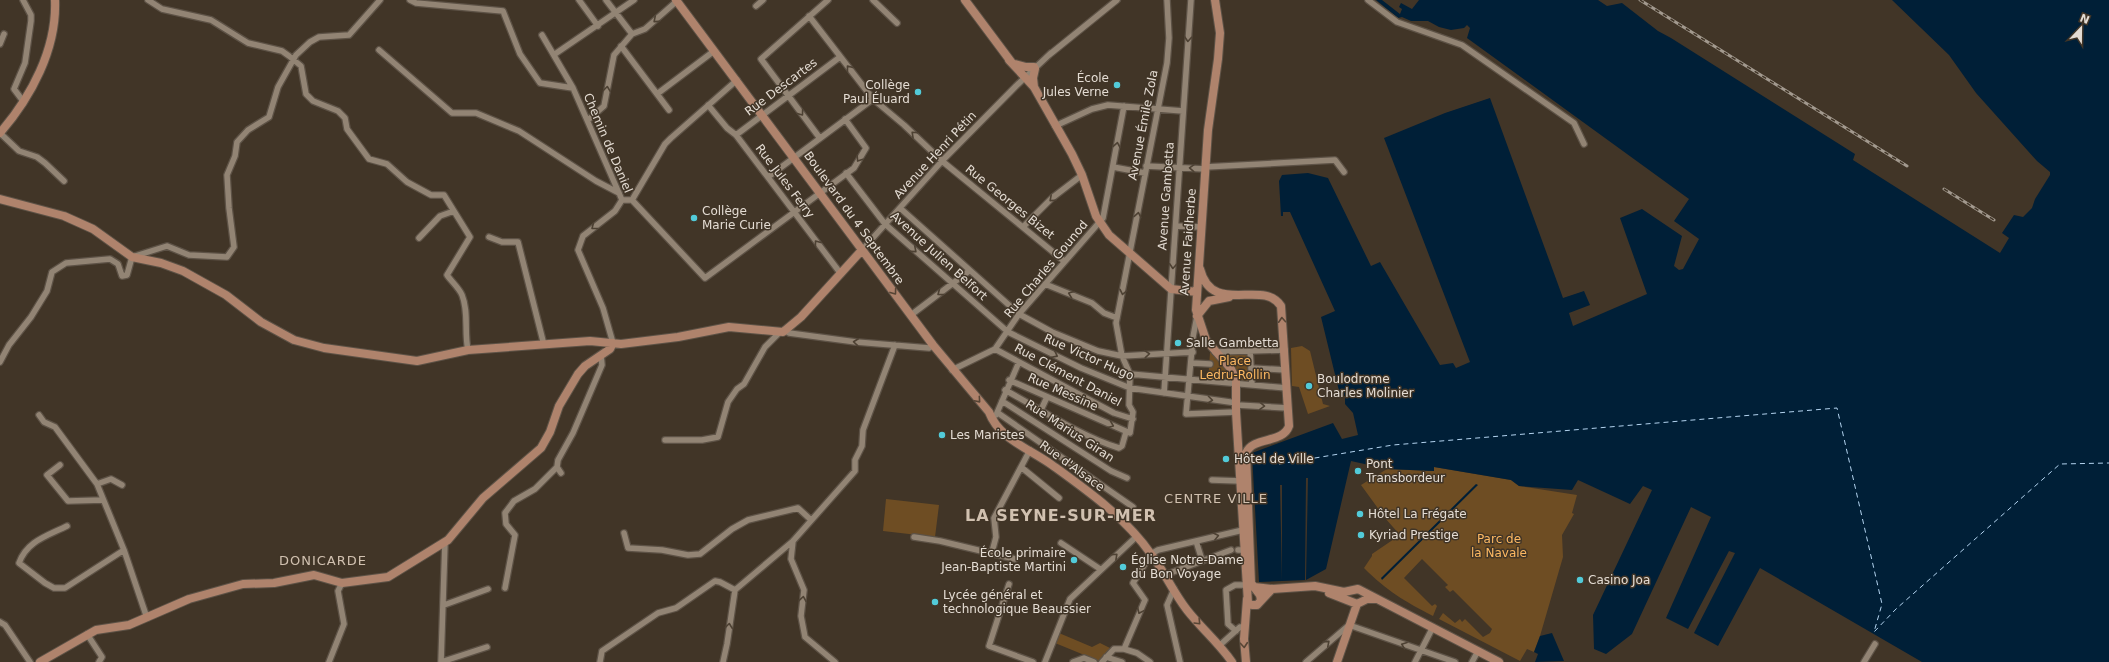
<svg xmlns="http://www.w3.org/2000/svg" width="2109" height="662" font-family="'DejaVu Sans',sans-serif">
<rect width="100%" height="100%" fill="#413527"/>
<path fill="#6e4d23" d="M1302,346L1310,351L1323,404L1330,406L1308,414L1299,387L1292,386L1291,348Z
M1210,353H1250L1252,385L1208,381Z
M1434,467L1511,480L1519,486L1577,495L1572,513L1574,514L1562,535L1563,557L1540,636L1534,652L1527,649L1520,661L1439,619L1443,613L1455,623L1460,619L1462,622L1465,619L1483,637L1490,633L1492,629L1453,590L1450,592L1445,587L1448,585L1422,559L1404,578L1432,606L1435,604L1437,606L1433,616C1404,601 1387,591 1364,568L1372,556V554L1400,535L1385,518L1361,485L1387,469L1434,471Z
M886,499L939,505L935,537L883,531Z
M1059,633L1092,647L1100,643L1110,648L1099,661L1055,643Z"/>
<path fill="#001f37" d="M1376,0H1382L1400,14L1402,9L1399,7L1401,3L1412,9L1419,0H1598L1607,6L1622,3L1658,31L1671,38L1855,154L1853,160L2000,253L2009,238L2002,233L2014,215L2023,217L2032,208L2035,199L2050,175V172L2037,161L1976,93L1949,55L1892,0H2109V662H1922L1760,568L1718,646L1694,633L1735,553L1729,551L1688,629L1666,618L1711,517L1691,507L1632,634L1606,654L1594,649L1593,615L1652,490L1643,486L1630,504L1578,480L1572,490L1519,486L1511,480L1434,467V471L1387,469L1351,461L1326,569L1306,580L1259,582L1252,453L1333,423L1342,439L1358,435L1353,413L1345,404V396L1340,395L1321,317L1335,311L1290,212H1283V216H1281L1279,181L1282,175L1308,173L1328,178L1371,266L1380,262L1440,365L1453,363L1456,368L1470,362L1384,138L1445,113L1490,98L1563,298L1584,291L1590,305L1569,313L1573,326L1647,294L1620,218L1642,209L1682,236L1674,266L1679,270L1683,269L1699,239L1674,221L1689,199L1467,38L1470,28L1467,25L1464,28L1451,30L1439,27L1428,21H1411L1402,17L1398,18Z
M1476,484L1478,485L1382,580L1381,578Z
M1552,633L1564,661L1535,662L1538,654L1534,652L1540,636Z"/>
<path fill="#413527" d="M1306,478H1308L1306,580H1305Z
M1280,485H1282V581Z"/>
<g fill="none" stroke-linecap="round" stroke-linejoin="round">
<path stroke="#b4d4f0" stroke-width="1" stroke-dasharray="5 4" stroke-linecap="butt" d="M1279,464L1393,445L1837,408L1882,604L1874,632L1896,609L2060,464L2109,463"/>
<defs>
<path id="street" d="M148,0L162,9L211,20L248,43L282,51L289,56L301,66L306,94L313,101L338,111L345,118L347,129L369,159L387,164L407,182L431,195H444L470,237L447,275C451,281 459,288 462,295C469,312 464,332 468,350
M410,0L416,3L503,11L520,54L540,83L573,88L622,200
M579,0L598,26
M606,0L632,34
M873,0L897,23
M1368,0L1397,22L1462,45L1574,123L1584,144
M756,6L763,0
M809,16L873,99L904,125L942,161L1064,261
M542,35L573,88
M0,44L4,34
M621,46L669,110
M379,50L452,113H476L519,131L596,181L619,193
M555,54L634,0
M1049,55L1117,0
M657,94L714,51
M23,101L14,89L25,63L31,21V15L23,0
M708,105L727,128L736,135L841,274
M588,120L604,106L614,55L632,34L645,29L677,1
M1055,126L1092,109L1108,105L1183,111
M0,133L19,151L37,157L45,163L64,181
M736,135L840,57
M819,137L761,59L828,0
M1146,166L1205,169
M1113,167L1145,173
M1205,167L1335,160L1344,172
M846,173L885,224L1008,332L1081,368L1130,388L1237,403
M768,177L873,99
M622,200H632L665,144L671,138L737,80
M632,200L705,278L854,168L866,148L845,119
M900,208L1019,314L1052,332L1098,351L1122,356L1193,352
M1176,226L1201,227
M1023,227L1052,198L1082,175
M489,237L502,242H518L544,345
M419,238L440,216L454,211
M862,250L942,161L1016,86L1051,53
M1045,284L1092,303L1104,313L1117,318
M911,315L969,271
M1197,316L1193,337L1186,414L1236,412
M786,331L789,333L856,342L929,348L933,345
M613,343L603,308L578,250L583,236L615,211L622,200
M995,349L1114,413L1133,419
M1250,350L1252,385
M1215,352L1285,350
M0,362L9,345L31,317L47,291L52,272L66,263L110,259L118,264L122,276L127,275L132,257L167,246L189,255L227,257L234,247L229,208L227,175L235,156L237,142L248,130L269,117L278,87L296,55L310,42L319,37L349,35L380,0
M1192,363L1210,364
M1251,368L1286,370
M952,370L995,349L1019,314L1103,218L1124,106
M1130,374L1287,388
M1009,380L1130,433L1133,412L1129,405L1130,374L1122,356L1116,323L1167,63L1169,38L1167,0
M1005,390C1040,409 1082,437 1119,448L1122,446L1126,432
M1164,393L1191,0
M1002,401L1111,471L1127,478
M1237,405L1288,408
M1041,410L1047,397
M998,413L1133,507
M39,415L44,422L55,427L97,484L124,550L147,618
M996,415L1019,362
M665,440H702L718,437L728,402L737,389L744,384L765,347L780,332
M60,465L47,475L68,501L103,500
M557,467L561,473
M1021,467L1059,498
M1212,480L1241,481
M97,484L111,479L122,485
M67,526C47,536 27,541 19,563L45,583L54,588H65L124,550
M624,533L628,548L662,550L688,555L700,554L732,529L748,520L798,508L810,519
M914,537L940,541L1015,559
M793,541L791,559L804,590L801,616L805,637L835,662
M1196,541L1202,560
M1061,543L1100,569
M1238,550H1244
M992,552L996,537L994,518L1030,450
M1165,575L1231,550
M1009,584L989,646L1033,662
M505,588L515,535L506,524L505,513L514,501L535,489L557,467L558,460L573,433L602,365L601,355
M1174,589L1167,605L1180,662
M444,605L488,589
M0,622L5,625L30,662
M1236,631L1228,624L1226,590L1235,585H1246
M87,634L102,657L99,662
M1220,645L1240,627L1245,628
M1124,649L1137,653L1150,662
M1106,657L1122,662
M329,662L344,624L338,591L342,583
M441,662L445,542
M441,662L487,647
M600,662L602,651L658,613L676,608L715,581L720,582L735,590
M723,662L727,644L735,590L793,541L855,471V460L862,446L863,430L895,345
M1045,662L1070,599L1137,536
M1073,662L1084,658L1094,662
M1102,662L1114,649H1124L1145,600L1133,583L1151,554L1158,550L1243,530
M1306,662L1349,625L1455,662
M1415,662L1433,627
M1472,662L1478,651
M1864,662L1875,644"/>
<path id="secondary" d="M676,0L933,345L989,412C999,439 1030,449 1052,465C1088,491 1125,517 1151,554C1164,571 1173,592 1187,610C1201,628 1219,643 1232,662
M965,0L1012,63
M1215,0L1220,33L1218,59L1208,130L1196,310L1206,340L1231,369L1236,380V412L1248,603L1252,605H1257L1272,589
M1009,60L1034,87L1072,154L1082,175L1096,216L1109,235L1171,289L1197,292
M1015,64L1026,67H1034
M1034,87L1033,78L1035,69
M0,133C31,97 57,49 55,0
M0,199L64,216L93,229L132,257L161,263L183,271L226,295L261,322L294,340L324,348L417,361L468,350L590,341L621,344L678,337L729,327L783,332L801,317L862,250
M1200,269C1212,317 1263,278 1281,306L1289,426C1283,444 1253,436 1246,453L1251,583L1260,595L1261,600
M1197,316L1209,301L1229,297
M1254,587L1272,589L1315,586L1344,592L1358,589L1499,662
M1329,593L1357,604L1367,599H1377
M40,662L96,630L129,625L189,599L243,584L274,583L314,575L342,583L388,577L448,540L483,498L541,448L550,432L559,406L578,374L585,366L610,349L613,343
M1246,662L1244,639L1247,599
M1337,662L1357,604"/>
</defs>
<use href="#street" stroke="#5d5246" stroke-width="8"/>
<use href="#secondary" stroke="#5d5246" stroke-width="10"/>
<use href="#street" stroke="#928474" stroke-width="5.5"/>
<use href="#secondary" stroke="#af836c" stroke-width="8"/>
<defs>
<path id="rail" d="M1640,0L1907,166
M1944,189L1994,220"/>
</defs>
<use href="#rail" stroke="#a2998e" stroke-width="3"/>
<use href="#rail" stroke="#413527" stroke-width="1.5" stroke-dasharray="4.5" stroke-linecap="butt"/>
</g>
<defs><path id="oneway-chevron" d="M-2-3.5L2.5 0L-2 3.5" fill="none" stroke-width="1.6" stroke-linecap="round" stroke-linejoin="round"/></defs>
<g stroke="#4d4133">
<use href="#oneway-chevron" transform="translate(656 20) rotate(139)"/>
<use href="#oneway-chevron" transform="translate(1188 39) rotate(94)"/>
<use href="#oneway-chevron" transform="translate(849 68) rotate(-128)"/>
<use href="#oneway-chevron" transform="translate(607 89) rotate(-83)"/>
<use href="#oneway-chevron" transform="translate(801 113) rotate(54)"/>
<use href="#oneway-chevron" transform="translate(914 134) rotate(-137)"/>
<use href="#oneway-chevron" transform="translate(1117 145) rotate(-80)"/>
<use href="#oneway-chevron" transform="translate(859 159) rotate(123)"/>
<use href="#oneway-chevron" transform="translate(1192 168) rotate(-177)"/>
<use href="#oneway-chevron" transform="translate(1052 199) rotate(138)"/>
<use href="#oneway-chevron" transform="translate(1138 215) rotate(-80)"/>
<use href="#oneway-chevron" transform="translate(594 227) rotate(142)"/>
<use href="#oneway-chevron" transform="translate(817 243) rotate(-127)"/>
<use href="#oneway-chevron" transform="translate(914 250) rotate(41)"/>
<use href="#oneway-chevron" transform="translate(1173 266) rotate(94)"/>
<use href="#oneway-chevron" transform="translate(1123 292) rotate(102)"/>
<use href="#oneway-chevron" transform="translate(940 293) rotate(143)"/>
<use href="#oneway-chevron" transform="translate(1071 294) rotate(-159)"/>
<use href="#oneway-chevron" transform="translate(856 342) rotate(-174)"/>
<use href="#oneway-chevron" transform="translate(1147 354) rotate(-5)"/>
<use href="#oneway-chevron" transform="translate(1055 355) rotate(26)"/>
<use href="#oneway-chevron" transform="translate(1210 400) rotate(7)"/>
<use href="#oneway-chevron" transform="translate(1262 406) rotate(3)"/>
<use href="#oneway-chevron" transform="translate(1111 425) rotate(22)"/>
<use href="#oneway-chevron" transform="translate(1216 536) rotate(-14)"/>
<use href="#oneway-chevron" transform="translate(1115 556) rotate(-43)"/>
<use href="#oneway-chevron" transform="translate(803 599) rotate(-81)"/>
<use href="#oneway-chevron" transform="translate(1140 611) rotate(114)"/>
<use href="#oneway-chevron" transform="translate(729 626) rotate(-83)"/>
<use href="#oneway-chevron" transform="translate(1327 643) rotate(-41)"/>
<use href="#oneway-chevron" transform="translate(1404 645) rotate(-160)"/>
</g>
<g stroke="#574535">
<use href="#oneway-chevron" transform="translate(894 292) rotate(54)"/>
<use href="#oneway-chevron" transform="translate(1282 320) rotate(-94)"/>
<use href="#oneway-chevron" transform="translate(978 400) rotate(49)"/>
<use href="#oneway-chevron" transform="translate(1198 622) rotate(46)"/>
<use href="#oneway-chevron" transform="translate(1244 645) rotate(85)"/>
</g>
<g fill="#52cbd9" stroke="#413527" stroke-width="1.5">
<circle cx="1117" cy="85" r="4"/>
<circle cx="918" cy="92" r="4"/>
<circle cx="694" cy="218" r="4"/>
<circle cx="1178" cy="343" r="4"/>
<circle cx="1309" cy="386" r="4"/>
<circle cx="942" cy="435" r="4"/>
<circle cx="1226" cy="459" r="4"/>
<circle cx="1358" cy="471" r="4"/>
<circle cx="1360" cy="514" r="4"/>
<circle cx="1361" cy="535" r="4"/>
<circle cx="1074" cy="560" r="4"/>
<circle cx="1123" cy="567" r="4"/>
<circle cx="1580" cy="580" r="4"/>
<circle cx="935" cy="602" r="4"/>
</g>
<g text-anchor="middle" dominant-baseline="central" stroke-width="3" stroke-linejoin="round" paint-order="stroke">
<g font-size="12" fill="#e4dcd3" stroke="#413527" text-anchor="start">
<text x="1109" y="78" text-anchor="end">École<tspan x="1109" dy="14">Jules Verne</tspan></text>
<text x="910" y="85" text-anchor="end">Collège<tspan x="910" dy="14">Paul Éluard</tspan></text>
<text x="702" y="211">Collège<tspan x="702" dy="14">Marie Curie</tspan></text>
<text x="1186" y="343">Salle Gambetta</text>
<text x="1317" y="379">Boulodrome<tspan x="1317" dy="14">Charles Molinier</tspan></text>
<text x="950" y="435">Les Maristes</text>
<text x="1234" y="459">Hôtel de Ville</text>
<text x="1366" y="464">Pont<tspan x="1366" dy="14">Transbordeur</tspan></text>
<text x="1368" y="514">Hôtel La Frégate</text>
<text x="1369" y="535">Kyriad Prestige</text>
<text x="1066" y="553" text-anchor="end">École primaire<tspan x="1066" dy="14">Jean-Baptiste Martini</tspan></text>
<text x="1131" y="560">Église Notre-Dame<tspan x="1131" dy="14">du Bon Voyage</tspan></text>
<text x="1588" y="580">Casino Joa</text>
<text x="943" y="595">Lycée général et<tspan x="943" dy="14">technologique Beaussier</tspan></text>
</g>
<g font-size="12" fill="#e4dcd3" stroke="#413527">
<text transform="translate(781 87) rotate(-37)">Rue Descartes</text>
<text transform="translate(1143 125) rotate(-79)">Avenue Émile Zola</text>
<text transform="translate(608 143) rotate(67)">Chemin de Daniel</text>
<text transform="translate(935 155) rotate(-47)">Avenue Henri Pétin</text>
<text transform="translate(785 181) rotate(53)">Rue Jules Ferry</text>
<text transform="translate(1166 196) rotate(-86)">Avenue Gambetta</text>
<text transform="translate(1010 202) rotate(39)">Rue Georges Bizet</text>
<text transform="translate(854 218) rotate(54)">Boulevard du 4 Septembre</text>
<text transform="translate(1188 242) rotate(-86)">Avenue Faidherbe</text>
<text transform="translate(939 256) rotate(42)">Avenue Julien Belfort</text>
<text transform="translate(1046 269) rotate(-50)">Rue Charles Gounod</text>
<text transform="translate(1089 357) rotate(24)">Rue Victor Hugo</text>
<text transform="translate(1068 375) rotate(28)">Rue Clément Daniel</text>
<text transform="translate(1063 392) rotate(24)">Rue Messine</text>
<text transform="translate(1070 431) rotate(33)">Rue Marius Giran</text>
<text transform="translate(1072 466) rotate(36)">Rue d'Alsace</text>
</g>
<g font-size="12" fill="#feb962" stroke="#413527">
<text x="1235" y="361">Place<tspan x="1235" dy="14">Ledru-Rollin</tspan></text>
<text x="1499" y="539">Parc de<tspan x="1499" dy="14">la Navale</tspan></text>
</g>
<g font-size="13" letter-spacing="1" fill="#d1c1b0" stroke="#413527">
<text x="1216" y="498">CENTRE VILLE</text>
<text x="323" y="560">DONICARDE</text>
</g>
<g font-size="16" font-weight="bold" letter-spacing="1" fill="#d1c1b0" stroke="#413527">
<text x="1061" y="515">LA SEYNE-SUR-MER</text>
</g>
</g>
<g transform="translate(2081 28) rotate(22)" stroke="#413527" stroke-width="3" paint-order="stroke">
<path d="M0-3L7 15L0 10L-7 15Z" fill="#e4dcd3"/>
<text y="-6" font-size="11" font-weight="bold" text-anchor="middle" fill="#e4dcd3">N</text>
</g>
</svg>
